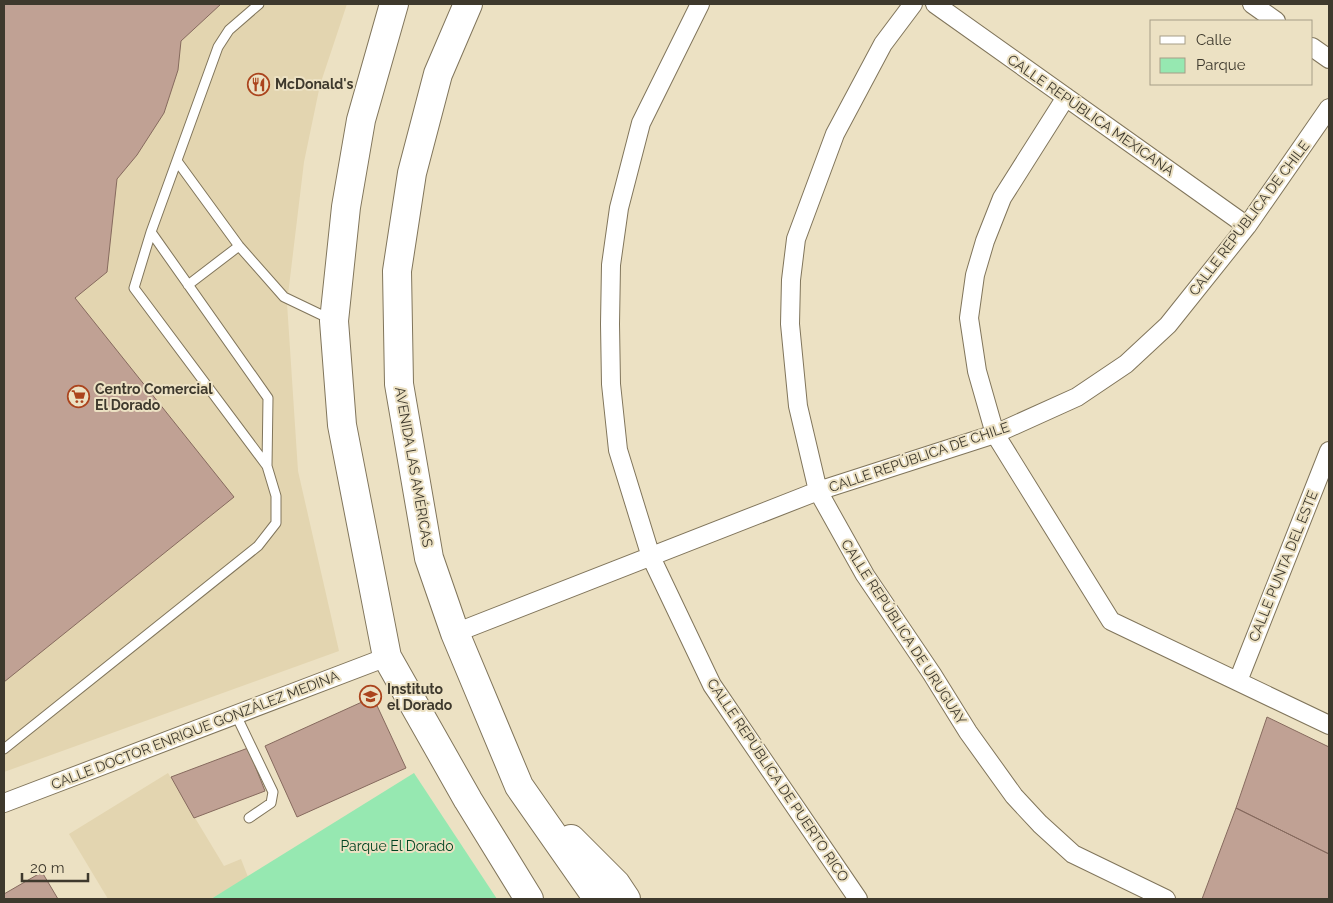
<svg xmlns="http://www.w3.org/2000/svg" width="1333" height="903" font-family="Raleway,sans-serif">
<rect width="100%" height="100%" fill="#ece1c3"/>
<path fill="#e3d5b0" d="M4,4H347L320,85L304,162L287,303L298,471L339,651L4,772Z
M168,773L224,866L241,859L248,877L211,899H108L69,834Z"/>
<path fill="#96e8b1" d="M414,773L497,899H211Z"/>
<path fill="#c0a194" stroke="#866a5e" d="M4,4H221L181,41L178,70L164,113L137,155L117,179L107,272L75,298L234,497L4,682Z
M373,697L406,768L297,817L265,746Z
M1267,717L1329,747V854L1236,808Z
M248,748L265,791L194,818L171,777Z
M1236,808L1329,854V899H1202Z
M42,872L58,899H4V894Z"/>
<g fill="none" stroke-linecap="round" stroke-linejoin="round">
<defs>
<path id="lane" d="M177,161L239,246L284,297L330,319
M151,232L268,398L267,466
M188,285L239,246
M236,715L273,792L271,803L249,818
M4,749L258,546L276,523V496L267,466L134,288L151,232L218,47L229,30L259,4"/>
<path id="street" d="M700,4L641,123L619,208L611,265L610,324L611,384L618,450L651,557L712,685L858,899
M913,4L883,44L835,134L796,239L791,280L790,324L798,406L818,491L865,575L932,674L968,732L1014,796L1040,824L1073,854L1166,899
M935,4L1247,226
M1252,4L1276,21
M1312,47L1329,59
M1066,97L1002,198L985,241L975,275L969,318L977,371L995,434L1111,621L1329,725
M455,633L818,491L995,434L1077,397L1126,364L1168,325L1247,226L1329,108
M1238,681L1329,451
M4,803L387,657"/>
<path id="primary" d="M394,4L361,120L346,207L334,321L342,425L387,657L468,800L529,899
M468,4L438,74L412,173L397,271L399,384L429,558L455,633L519,786L598,899
M571,839L616,884L626,899"/>
</defs>
<use href="#lane" stroke="#80755b" stroke-width="11"/>
<use href="#street" stroke="#80755b" stroke-width="20"/>
<use href="#primary" stroke="#80755b" stroke-width="30"/>
<use href="#lane" stroke="#fff" stroke-width="9"/>
<use href="#street" stroke="#fff" stroke-width="18"/>
<use href="#primary" stroke="#fff" stroke-width="28"/>
</g>
<defs>
<symbol id="restaurant-ring" viewBox="-11 -11 22 22"><circle r="9.5" fill="#ece1c3" stroke="#ab441d" stroke-width="1.5"/><path d="M-5-6h1v4h1v-4h1v4h1v-4h1v5L-1.5 .5V6h-2V.5L-5-1ZM5-6V6H3V1.5H1.5Q1.5-4 5-6Z" fill="#ab441d"/></symbol>
<symbol id="supermarket-ring" viewBox="-11 -11 22 22"><circle r="9.5" fill="#ece1c3" stroke="#ab441d" stroke-width="1.5"/><path d="M-6-5.5h2.5l.6 2H6L4.5 2H-2.5L-4.4-4H-6ZM-1.5 3.2a1.3 1.3 0 1 0 .1 0ZM3 3.2a1.3 1.3 0 1 0 .1 0Z" fill="#ab441d"/></symbol>
<symbol id="university-ring" viewBox="-11 -11 22 22"><circle r="9.5" fill="#ece1c3" stroke="#ab441d" stroke-width="1.5"/><path d="M0-5L7-2L0 1L-7-2ZM-4 1L0 2.5L4 1V4Q0 6-4 4Z" fill="#ab441d"/></symbol>
</defs>
<g fill-rule="evenodd">
<use href="#restaurant-ring" x="246" y="72" width="25" height="25"/>
<use href="#supermarket-ring" x="66" y="384" width="25" height="25"/>
<use href="#university-ring" x="358" y="684" width="25" height="25"/>
</g>
<g text-anchor="middle" dominant-baseline="central" stroke-width="4" stroke-linejoin="round" paint-order="stroke">
<g font-size="14" font-weight="bold" fill="#3e392d" stroke="#ece1c3" text-anchor="start">
<text x="275" y="84">McDonald's</text>
<text x="95" y="389">Centro Comercial<tspan x="95" dy="16">El Dorado</tspan></text>
<text x="387" y="689">Instituto<tspan x="387" dy="16">el Dorado</tspan></text>
</g>
<g font-size="14" fill="#3e392d" stroke="#ece1c3">
<text transform="translate(1091 115) rotate(35)">CALLE REPÚBLICA MEXICANA</text>
<text transform="translate(1249 218) rotate(-53)">CALLE REPÚBLICA DE CHILE</text>
<text transform="translate(919 457) rotate(-19)">CALLE REPÚBLICA DE CHILE</text>
<text transform="translate(414 467) rotate(80)">AVENIDA LAS AMÉRICAS</text>
<text transform="translate(1283 566) rotate(-68)">CALLE PUNTA DEL ESTE</text>
<text transform="translate(904 632) rotate(57)">CALLE REPÚBLICA DE URUGUAY</text>
<text transform="translate(195 730) rotate(-21)">CALLE DOCTOR ENRIQUE GONZÁLEZ MEDINA</text>
<text transform="translate(778 780) rotate(56)">CALLE REPÚBLICA DE PUERTO RICO</text>
</g>
<g font-size="14" fill="#014422" stroke="#ece1c3">
<text x="397" y="846">Parque El Dorado</text>
</g>
</g>
<rect width="1333" height="903" fill="none" stroke="#3e392d" stroke-width="10"/>
<rect x="1150" y="20" width="162" height="65" fill="#ece1c3" stroke="#a69e87"/>
<rect x="1160" y="36" width="25" height="8" fill="#ffffff" stroke="#a69e87"/>
<text x="1196" y="45" font-size="15" fill="#3e392d">Calle</text>
<rect x="1160" y="58" width="25" height="15" fill="#96e8b1" stroke="#a69e87"/>
<text x="1196" y="70" font-size="15" fill="#3e392d">Parque</text>
<path d="M22 873v8h66v-8" fill="none" stroke="#3e392d" stroke-width="2.5"/>
<text x="30" y="873" font-size="15" fill="#3e392d" stroke="#ece1c3" stroke-width="4" paint-order="stroke">20 m</text>
</svg>
